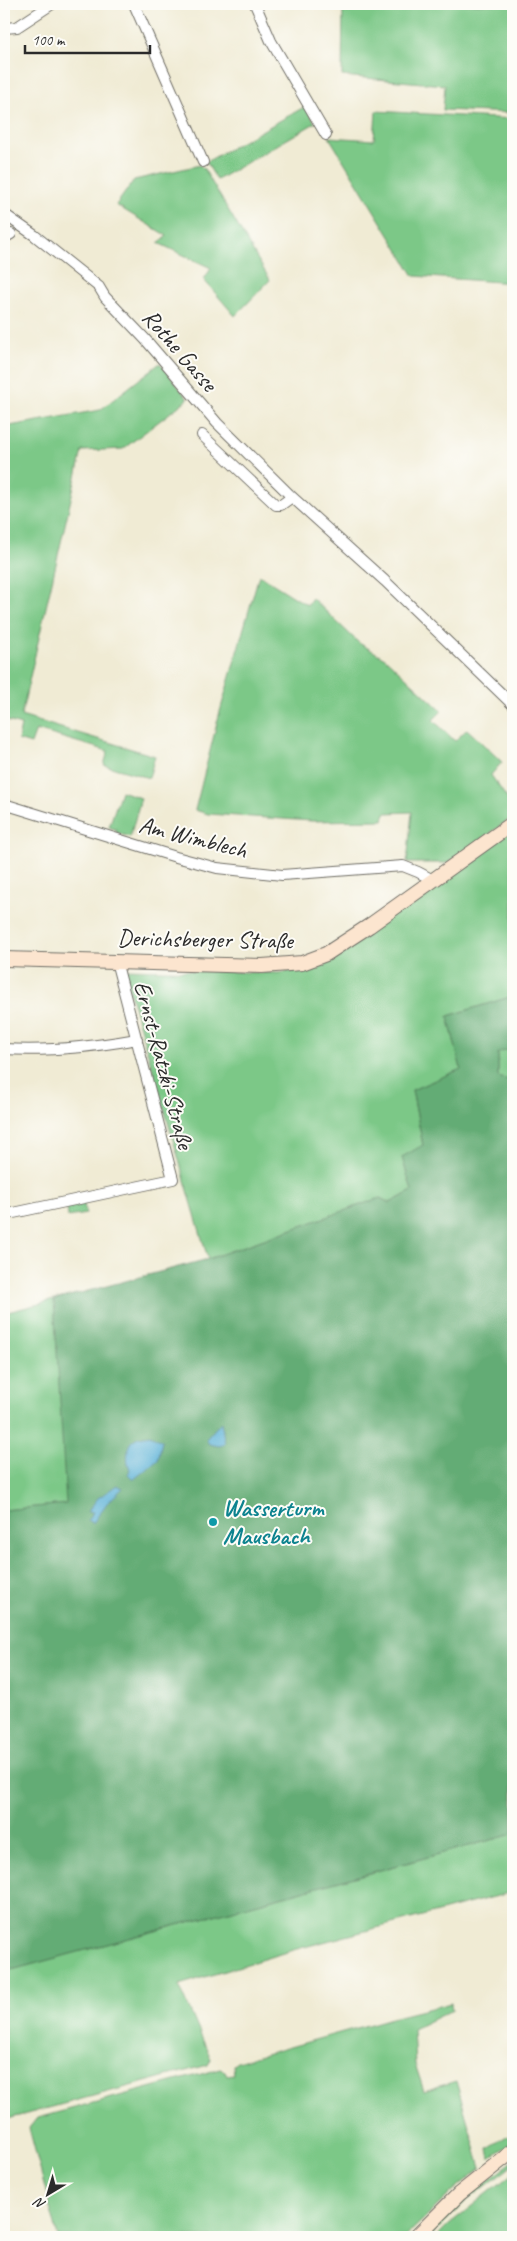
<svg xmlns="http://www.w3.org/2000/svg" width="517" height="2241" font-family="Caveat,sans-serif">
<rect width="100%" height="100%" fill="#fdfcf7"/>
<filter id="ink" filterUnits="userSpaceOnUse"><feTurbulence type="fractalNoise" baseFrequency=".02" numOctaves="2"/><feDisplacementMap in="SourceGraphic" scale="10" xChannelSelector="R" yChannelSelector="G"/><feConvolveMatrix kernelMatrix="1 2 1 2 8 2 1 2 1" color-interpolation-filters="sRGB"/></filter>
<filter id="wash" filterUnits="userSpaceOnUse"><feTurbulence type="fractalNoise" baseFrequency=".0096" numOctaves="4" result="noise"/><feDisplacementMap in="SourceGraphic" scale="20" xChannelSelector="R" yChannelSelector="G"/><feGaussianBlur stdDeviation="1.12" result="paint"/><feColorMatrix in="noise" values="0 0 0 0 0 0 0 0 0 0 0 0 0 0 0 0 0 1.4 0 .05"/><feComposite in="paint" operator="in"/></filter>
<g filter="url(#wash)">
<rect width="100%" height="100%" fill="#f0ebd4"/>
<path fill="#7bc887" stroke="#537a59" d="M343,4H513V113L443,110L445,85L342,76Z
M306,106L315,123L217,180L206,162Z
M376,111L513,119V283L414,276L329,137L374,140Z
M200,165L204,169L270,280L235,316L204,280L211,268L158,243L167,236L116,205L134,180Z
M160,363L188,399L123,449L82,451L21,716L155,756L149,778L104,765L108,751L36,730L31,744L18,740L21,725L4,720V427L100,410Z
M259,575L307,605L312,598L359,643L385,658L442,711L433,720L455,741L467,729L502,762L491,775L513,807V817L448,863H407L412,812L385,813L383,820L312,821L208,814L195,810L219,715Z
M121,791L141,798L130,837L116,833L117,830L109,827Z
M513,829V996L448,1016L461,1069L412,1090L423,1146L402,1157L412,1191L390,1203L380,1198L208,1259L123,969L278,973L300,970Z
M513,1048V1081L498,1077V1053Z
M84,1204L86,1214L68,1217L67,1207Z
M54,1300L67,1504L4,1510V1313Z
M513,1834V1892L293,1950L179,1985L211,2059L208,2065L4,2120V1972Z
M451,2003L452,2010L413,2029L415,2064L424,2091L456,2081L481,2168L454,2190L405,2237H58L29,2128L37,2118L220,2069L225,2071L227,2075L234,2074L233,2065L237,2062L399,2016Z
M513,2132V2143L490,2158L488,2148Z
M513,2161V2165L465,2202L430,2237H425L463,2200Z
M513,2173V2237H436L448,2225Z"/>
<path fill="#64ac74" stroke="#486c50" d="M513,996V1048L498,1053V1077L513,1081V1834L4,1972V1510L66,1504L54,1300L208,1259L380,1198L390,1203L412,1191L402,1157L423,1145L412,1090L461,1069L448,1016Z"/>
<path fill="#5cb2d8" stroke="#446e82" d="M221,1422L225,1444L219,1446L209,1444L206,1439Z
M150,1435L162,1441L158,1460L133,1480L128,1475L130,1469C125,1460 127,1442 138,1437C141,1436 147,1436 150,1435Z
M117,1485L123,1488L107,1503L93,1523L88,1520L93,1512H87L98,1498Z"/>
</g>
<g filter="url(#ink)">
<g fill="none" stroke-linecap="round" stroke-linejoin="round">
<defs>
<path id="street" d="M134,4L203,162
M255,4L271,41L326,135
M4,28L17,27L52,4
M4,214L34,235L99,287L105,297L145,339L217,423L292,497L385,581L513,705
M4,238L11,234
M202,435L276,505H281L292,497
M4,804L176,857L217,868L282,875L403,866L418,872L433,880
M4,1049C49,1052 92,1047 137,1039
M4,1215L173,1179L116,961"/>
<path id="secondary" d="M4,959L262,966L302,963L326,954L369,926L513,823
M416,2237L459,2194L513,2151"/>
</defs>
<use href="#street" stroke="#706e66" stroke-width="12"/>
<use href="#secondary" stroke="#706e66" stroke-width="16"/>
<use href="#street" stroke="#fff" stroke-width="10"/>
<use href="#secondary" stroke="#fce5cf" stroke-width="14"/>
</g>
</g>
<circle fill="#0f9aa8" stroke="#fdfcf7" stroke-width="2" cx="213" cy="1522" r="5"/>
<g text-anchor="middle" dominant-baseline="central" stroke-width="4" stroke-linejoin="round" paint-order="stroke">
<g font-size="24" fill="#2b2b2b" stroke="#fdfcf7">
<text transform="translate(180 350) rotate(49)">Rothe Gasse</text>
<text transform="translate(193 837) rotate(14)">Am Wimblech</text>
<text transform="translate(205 939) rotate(1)">Derichsberger Straße</text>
<text transform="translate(164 1065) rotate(75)">Ernst-Ratzki-Straße</text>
</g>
<g font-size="24" font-weight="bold" fill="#0d838f" stroke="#fdfcf7" text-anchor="start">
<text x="223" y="1508">Wasserturm<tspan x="223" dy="28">Mausbach</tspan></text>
</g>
</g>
<rect width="517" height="2241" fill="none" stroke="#fdfcf7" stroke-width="20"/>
<g transform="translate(48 2194) rotate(218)" stroke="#fdfcf7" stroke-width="4" paint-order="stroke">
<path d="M0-4L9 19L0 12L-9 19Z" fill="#2b2b2b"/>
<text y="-8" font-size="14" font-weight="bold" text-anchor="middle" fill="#2b2b2b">N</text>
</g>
<path d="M25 45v8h125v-8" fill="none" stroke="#2b2b2b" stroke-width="2.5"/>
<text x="32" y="45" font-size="15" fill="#2b2b2b" stroke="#fdfcf7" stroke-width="4" paint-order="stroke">100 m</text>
</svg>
